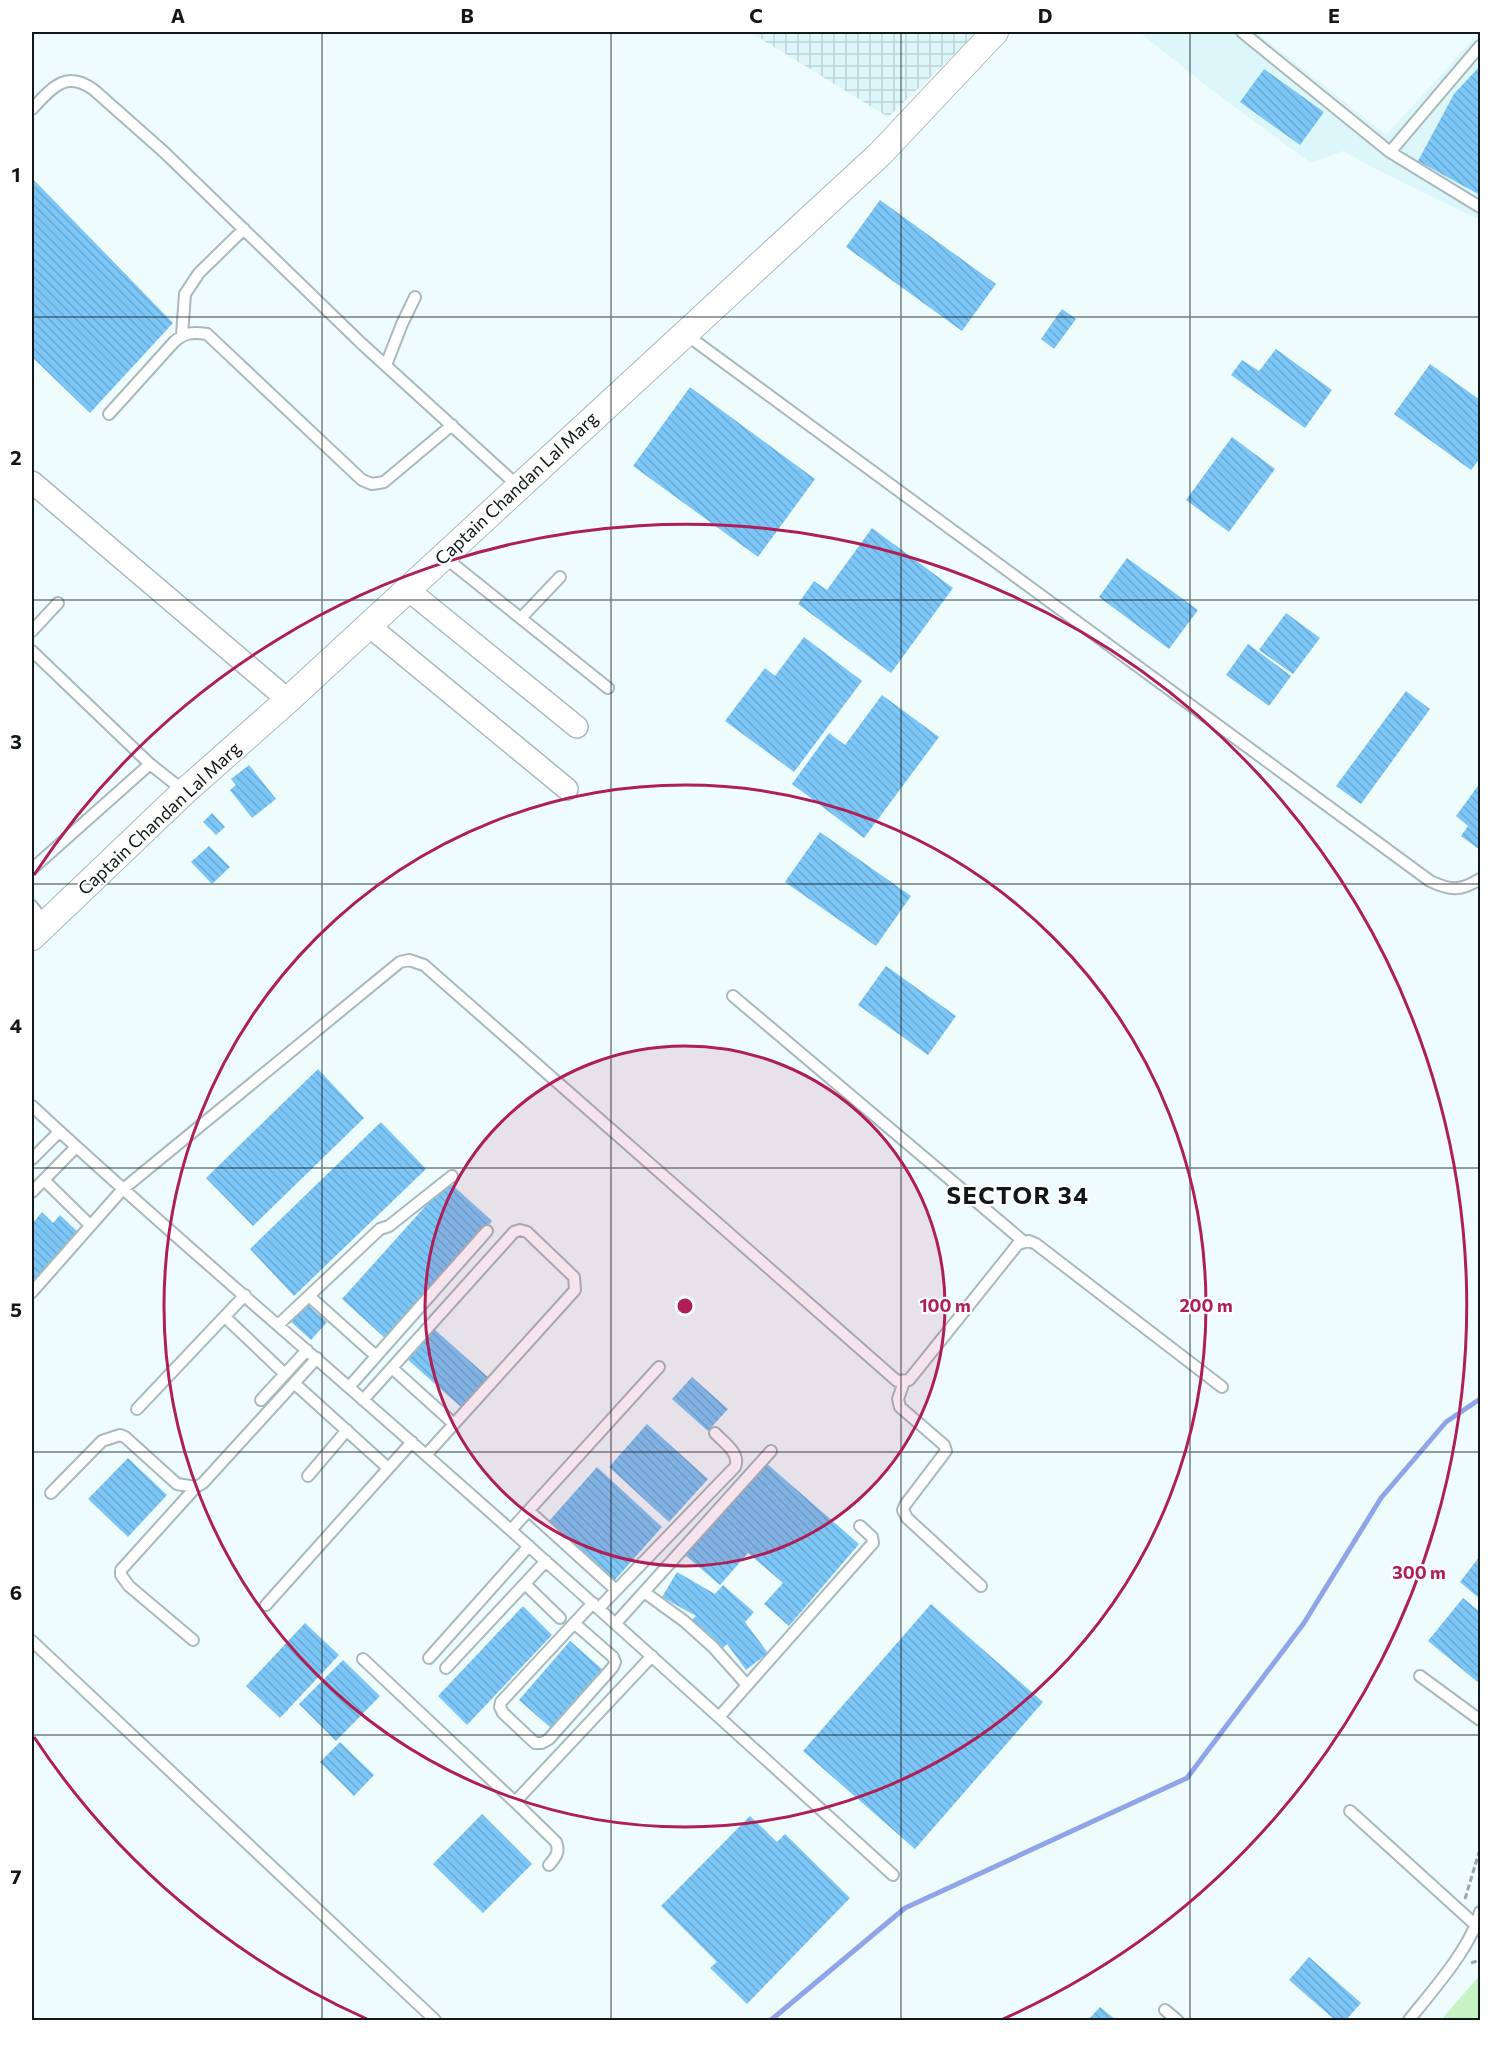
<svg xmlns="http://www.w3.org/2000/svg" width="1512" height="2052" font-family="Commissioner,sans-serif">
<defs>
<pattern id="industrial-grid" width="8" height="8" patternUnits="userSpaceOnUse" patternTransform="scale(1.5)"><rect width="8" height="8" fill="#dcf6fa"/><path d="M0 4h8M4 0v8" fill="none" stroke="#bcd2d6"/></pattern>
<pattern id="building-back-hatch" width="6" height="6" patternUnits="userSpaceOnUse" patternTransform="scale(1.5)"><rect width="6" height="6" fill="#7cc7f7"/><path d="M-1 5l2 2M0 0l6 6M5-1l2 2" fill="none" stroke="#6aaad3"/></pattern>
</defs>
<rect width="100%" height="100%" fill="#effcfe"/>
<path fill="#dcf6fa" d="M1139,32H1256L1386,135L1480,32V220L1372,167L1343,151L1311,163L1213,91Z"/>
<path fill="url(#industrial-grid)" d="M750,32H978L888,117Z"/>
<path fill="#c7f2c6" d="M1480,1975V2020H1441Z"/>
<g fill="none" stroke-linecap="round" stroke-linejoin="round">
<path stroke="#8fa5e9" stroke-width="5" d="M771,2020L905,1908L1187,1778L1304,1623L1381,1498L1446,1422L1480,1399"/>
</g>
<path fill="url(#building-back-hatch)" d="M1480,66V195L1418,161L1454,94Z
M1264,69L1324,112L1300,145L1240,102Z
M32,178L173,323L90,413L32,357Z
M880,200L996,284L962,331L846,247Z
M1062,309L1076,319L1054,349L1041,339Z
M1276,349L1332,390L1305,428L1231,375L1242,360L1259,371Z
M1430,364L1480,400V458L1471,470L1394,414Z
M690,387L815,479L758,557L633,466Z
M1232,437L1275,469L1229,532L1186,500Z
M872,528L953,588L891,673L798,604L814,581L827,590Z
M1127,558L1198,610L1169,649L1099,597Z
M1286,613L1320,638L1293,674L1259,650Z
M804,637L862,681L794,772L725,721L765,668L775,676Z
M1248,644L1291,676L1269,706L1226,675Z
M1406,691L1430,709L1361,804L1336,786Z
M882,695L939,737L864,838L792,784L829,733L845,745Z
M249,765L276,799L252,818L230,790L236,785L231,779Z
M1480,783V850L1461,836L1468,826L1456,816Z
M212,813L225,827L216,835L203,822Z
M820,832L911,896L876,946L785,882Z
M209,846L230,867L212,884L191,862Z
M886,966L956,1016L928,1055L858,1005Z
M318,1069L364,1118L253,1226L206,1178Z
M381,1122L426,1169L294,1296L250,1249Z
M448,1181L492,1221L386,1339L342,1299Z
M42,1212L53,1223L60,1215L80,1234L32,1285V1224Z
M306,1303L327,1322L311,1340L290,1321Z
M433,1328L489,1378L462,1408L406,1358Z
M692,1377L728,1409L708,1431L672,1399Z
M647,1424L708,1479L669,1522L609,1467Z
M128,1458L167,1495L128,1537L88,1499Z
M766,1463L859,1544L789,1626L764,1604L783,1583L748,1553L720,1585L685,1555Z
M597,1467L662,1527L614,1581L549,1521Z
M1480,1556V1599L1460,1582Z
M677,1572L715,1594L723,1585L754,1612L745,1622L768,1653L746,1670L727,1644L722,1649L691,1621L696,1616L662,1597Z
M1463,1598L1480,1612V1684L1428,1641Z
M931,1604L1043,1702L915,1849L803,1751Z
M523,1606L552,1635L467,1725L438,1696Z
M305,1623L339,1655L280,1718L246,1686Z
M570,1641L602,1669L551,1728L519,1700Z
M343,1660L380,1696L336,1741L299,1704Z
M340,1742L374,1775L354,1796L320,1762Z
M482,1814L532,1864L483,1913L433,1864Z
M750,1816L777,1842L785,1834L850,1898L747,2004L710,1968L717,1962L661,1906Z
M1309,1957L1361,2003L1346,2020H1335L1289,1980Z
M1100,2007L1116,2020H1088Z"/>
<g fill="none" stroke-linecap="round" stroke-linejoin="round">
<defs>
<path id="service" d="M1242,32L1390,152L1480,207
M32,109C52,88 66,69 94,90L164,152L361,343L518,486
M1390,152L1480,46
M684,333L1430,881C1451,891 1461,891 1480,879
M182,335L185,294L199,273L244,229
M386,365L402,324L415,297
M109,414L174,342C185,332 193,332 207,334L362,480L372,484L384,482L452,425
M443,556L608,688
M521,618L560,577
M32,631L58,603
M32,651L150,764L184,791
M32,869L150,764
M32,906L46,924
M733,996L1023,1241
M32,1106C161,1226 295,1339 427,1456C584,1594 739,1735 893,1875
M32,1159L59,1132
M44,1180L90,1225
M32,1192L76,1147
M32,1292L122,1190L400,962L409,960L424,965L897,1381L909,1380L1018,1244L1029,1241L1036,1244L1222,1387
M309,1296L376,1356
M225,1317L285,1374
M278,1325L380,1229L389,1226L452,1176
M392,1368L454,1424
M904,1382L898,1399L900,1407L944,1445L946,1451L905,1505L903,1510L907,1518L981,1586
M294,1383L388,1468
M349,1387L487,1231
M261,1400L307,1350
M363,1400L514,1232L520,1230L527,1232L574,1277L575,1290L426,1455
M137,1409L245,1295
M308,1476L347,1430
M51,1493L102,1441L120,1435L125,1437L177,1484L196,1487L203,1483L317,1358
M529,1511L616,1590
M511,1530L659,1367
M525,1584L560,1618
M644,1592L684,1621L713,1647L747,1685
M266,1605L412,1442
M599,1608L735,1467C741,1453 723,1442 715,1433
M574,1623L613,1657L615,1662L613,1667L549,1739L542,1743H535L503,1713L500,1707L501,1702L593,1603
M616,1623L771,1451
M193,1640L129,1586L121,1575V1570L196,1487
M32,1641L435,2020
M429,1658L529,1546
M363,1659L515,1802L652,1656
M446,1668L546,1561
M1420,1676L1480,1720
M719,1717L873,1543L872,1537L860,1526
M515,1802L556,1842C560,1852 556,1857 549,1865
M1350,1811L1480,1929
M1165,2010L1177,2020
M1409,2020C1432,1991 1471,1948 1480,1912"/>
<path id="minor" d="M32,482L288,700
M407,589L577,727
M368,625L567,789"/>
<path id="tertiary" d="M32,937L184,792L288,700L880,154L995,32"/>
</defs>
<use href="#service" stroke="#a9b9bc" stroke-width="14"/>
<use href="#minor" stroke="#a9b9bc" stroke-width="24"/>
<use href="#tertiary" stroke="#a9b9bc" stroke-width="28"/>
<path stroke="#9da7a8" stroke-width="3" stroke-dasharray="6 3" stroke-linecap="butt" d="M1465,1899L1480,1849
M1471,1963L1480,1960"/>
<use href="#service" stroke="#fff" stroke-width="10"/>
<use href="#minor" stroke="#fff" stroke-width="21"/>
<use href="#tertiary" stroke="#fff" stroke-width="26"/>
</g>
<path fill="none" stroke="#121718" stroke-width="1.5" stroke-opacity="0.55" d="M322,32V2020M611,32V2020M901,32V2020M1190,32V2020M32,317H1480M32,600H1480M32,884H1480M32,1168H1480M32,1452H1480M32,1735H1480"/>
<circle cx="685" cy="1306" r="260" fill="#ae1f58" fill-opacity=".12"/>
<g fill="none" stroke="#ae1f58" stroke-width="3">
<circle cx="685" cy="1306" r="260"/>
<circle cx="685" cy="1306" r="521"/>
<path d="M367 2019A781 781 0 0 1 34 1737M34 875A781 781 0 1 1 1003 2019"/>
</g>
<g text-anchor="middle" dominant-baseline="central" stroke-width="4.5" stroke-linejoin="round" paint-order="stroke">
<g font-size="18" fill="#121718" stroke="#fff">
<text transform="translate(516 488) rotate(-43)">Captain Chandan Lal Marg</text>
<text transform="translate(159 818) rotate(-43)">Captain Chandan Lal Marg</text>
</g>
<g font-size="24" font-weight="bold" letter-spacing="1.5" fill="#121718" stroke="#fff">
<text x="1018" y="1194">SECTOR 34</text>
</g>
</g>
<circle cx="685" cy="1306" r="9" fill="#ae1f58" stroke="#fff" stroke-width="3"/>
<g font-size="18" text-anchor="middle" font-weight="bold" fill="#ae1f58" stroke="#fff" stroke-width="4.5" stroke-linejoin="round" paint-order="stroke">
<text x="945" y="1312">100 m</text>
<text x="1206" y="1312">200 m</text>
<text x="1419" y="1579">300 m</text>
</g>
<rect width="1512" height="2052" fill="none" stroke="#ffffff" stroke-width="66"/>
<rect x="33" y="33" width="1446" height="1986" fill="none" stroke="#121718" stroke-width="2"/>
<g font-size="20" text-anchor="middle" font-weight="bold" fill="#121718">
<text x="178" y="23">A</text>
<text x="467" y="23">B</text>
<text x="756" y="23">C</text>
<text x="1045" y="23">D</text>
<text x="1334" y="23">E</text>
<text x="16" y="182">1</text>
<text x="16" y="465">2</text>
<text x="16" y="749">3</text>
<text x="16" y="1033">4</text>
<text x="16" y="1317">5</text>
<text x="16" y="1600">6</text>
<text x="16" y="1884">7</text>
</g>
</svg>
